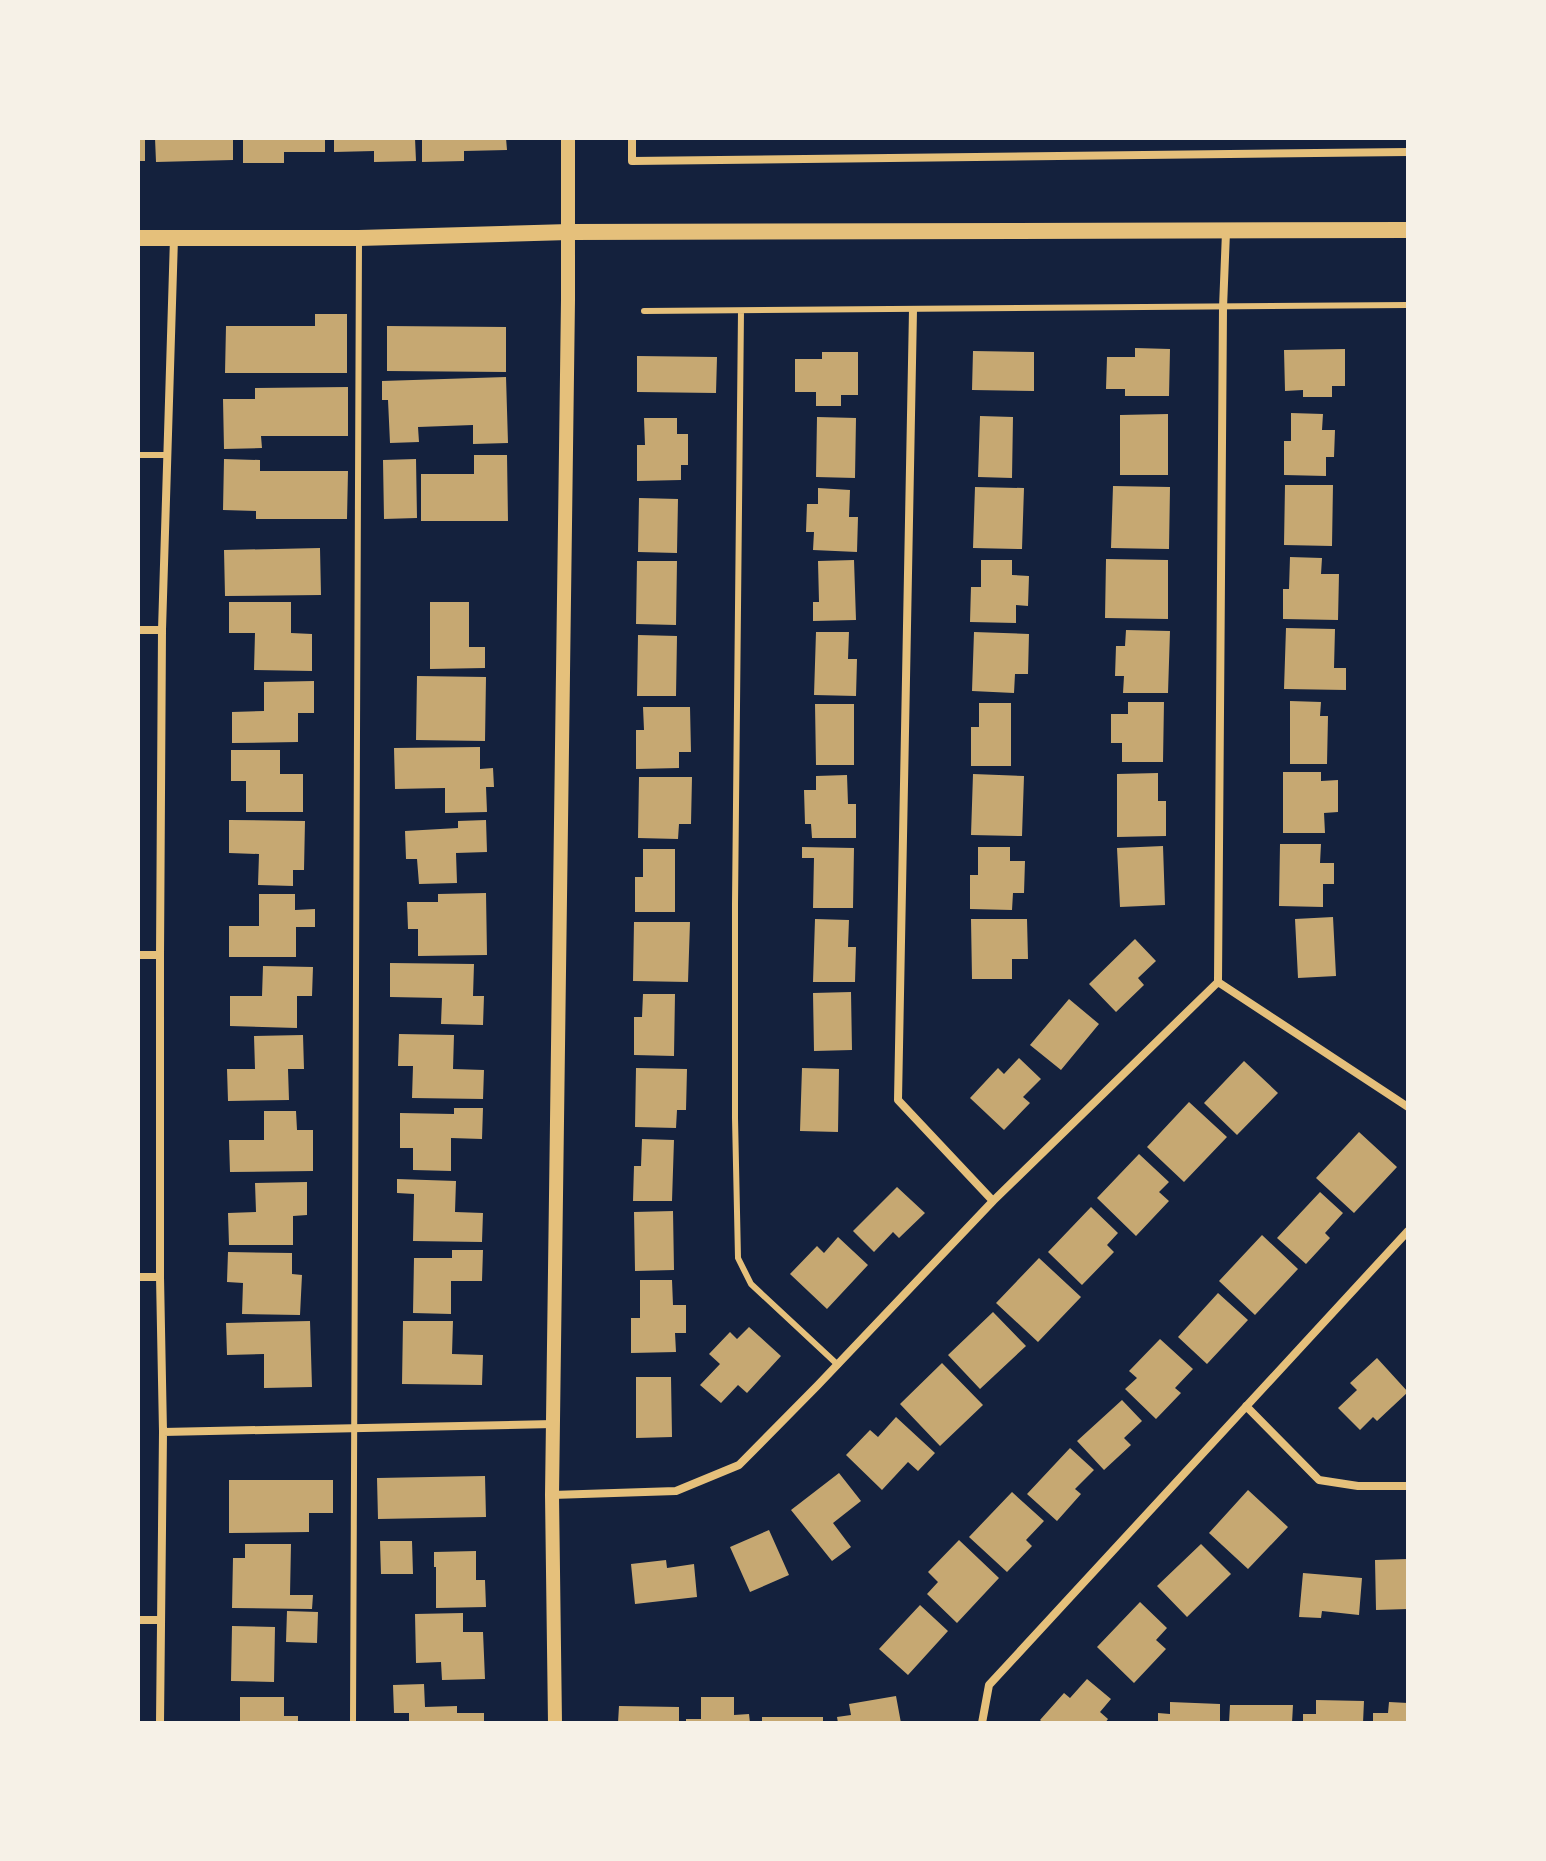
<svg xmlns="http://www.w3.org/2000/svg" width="1546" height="1861" font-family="'DejaVu Sans',sans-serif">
<rect width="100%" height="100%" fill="#14213d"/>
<path fill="#c6a872" d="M138,138H145V161H138Z
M155,138H233V160L156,162Z
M243,138H325V152H284V163H243Z
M334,138H415L416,161L374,162V151L334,152Z
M422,138H506L507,150L464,151V161L422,162Z
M315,314H347V373H225L226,326H315Z
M387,326L506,327V372L387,371Z
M1135,348L1170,349L1169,396H1125V389H1106L1107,357H1135Z
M1345,349V386H1332V397H1303V390L1285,391L1284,350Z
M973,351L1034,352V391L972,390Z
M822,352H858V395H841V406H816V392H795V359H822Z
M637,356L717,357L716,393L637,392Z
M506,377L508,443L473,444V425L418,427L419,442L390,443L388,400H382V381Z
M348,387V436H261L262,448L224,449L223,399H255V388Z
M1291,413L1323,414L1322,430H1335L1334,457H1326V476L1284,475V441H1291Z
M1168,414V475H1120V415Z
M980,416L1013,417L1012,478L978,477Z
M817,417L856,418L855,478L816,477Z
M644,418H677V434H688V465H681V480L637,481V445H645Z
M474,455H507L508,521H421V474H474Z
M224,459L260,460V471H348L347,519H256V511L223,510Z
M416,459L417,518L384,519L383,460Z
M1285,485H1333L1332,546L1284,545Z
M1113,486L1170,487L1169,549L1111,548Z
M975,487L1024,488L1022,549L973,548Z
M818,488L850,490L849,517H858L857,552L813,550L814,532H806L807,504H818Z
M639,498L678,499L677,553L638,552Z
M320,548L321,595L225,596L224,550Z
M1290,557L1322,558L1321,574H1339L1338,620L1283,619V589H1289Z
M1106,559L1168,560V619L1105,618Z
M854,560L856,620L813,621V602H819L818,561Z
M981,560H1012V575L1029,576L1028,606L1016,605V623L970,622L971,587H981Z
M637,561H677L676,625L636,624Z
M229,602H291V633L312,634V671L254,670L255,633H229Z
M430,602H469V647H485V668L430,669Z
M1286,628L1335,629L1334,668H1346V690L1284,689Z
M1126,630L1170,631L1168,693H1123L1124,676H1115L1116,646H1125Z
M816,632H849L848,659H857L856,696L814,695Z
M974,632L1029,634L1028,674H1015L1014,693L972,691Z
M638,635L677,636L676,696H637Z
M417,676L486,677L485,741L416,740Z
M314,681V713H298V742L232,743V712L264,711V682Z
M1290,701L1321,702L1320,716H1328L1327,764H1290Z
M1128,702H1164L1163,762H1122V743H1111V714H1128Z
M979,703H1011V766H971V727H979Z
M815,704H854V765H816Z
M643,707H690L691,752H679V768L636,769V730H644Z
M480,747V769L493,768L494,787H486L487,812L445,813V788L395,789L394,748Z
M231,750H280V774H303V812H246V781H231Z
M1283,772H1321V781L1338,780V812L1324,813L1325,833H1283Z
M1158,773V801H1166V836L1117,837V774Z
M973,774L1024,776L1022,836L971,835Z
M847,775L848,804H856V838H812L811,824H805L804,790H816V776Z
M639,777H692L691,824H679L678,839L638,838Z
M229,820L305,821L304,870H293V886L258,885L259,854L229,853Z
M486,820L487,852L456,853L457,883L419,884L417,859H406L405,831L458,828V821Z
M1280,844H1321L1320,863H1334V884H1323V907L1279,906Z
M1163,846L1165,905L1120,907L1117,848Z
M802,847L854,848L853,908H813L814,858H802Z
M978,847H1010V861H1025L1024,893H1013L1012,910L970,909V875H978Z
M643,849H675V912H635V877H643Z
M486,893L487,955L418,956V929H408L407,902H438V894Z
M259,894H295V910L315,909V927H296V957H229V926H259Z
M1333,917L1336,976L1298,978L1295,919Z
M815,919L849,920L848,947H856L855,982H813Z
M971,919H1027L1028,959H1012V979H972Z
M634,922H690L688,982L633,981Z
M1135,939L1156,961L1138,978L1144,985L1116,1012L1089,984Z
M390,963L474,964L473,996H484L483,1025L441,1024L442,998L390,997Z
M263,966L313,967L312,996H297V1028L230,1026V996H262Z
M851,992L852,1050L814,1051L813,993Z
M643,994H675L674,1056L634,1055V1017H642Z
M1069,999L1099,1024L1061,1070L1030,1045Z
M399,1034L454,1035L453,1069L484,1070L483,1099L412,1098L413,1066H398Z
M303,1035L304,1069H288L289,1100L228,1101L227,1069H255L254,1036Z
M1019,1058L1041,1079L1023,1097L1030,1103L1004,1130L970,1098L998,1068L1004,1074Z
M1244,1061L1278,1093L1237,1135L1204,1103Z
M636,1068L687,1069L686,1110H677L676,1128L635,1127Z
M802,1068L839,1069L838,1132L800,1131Z
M1189,1102L1227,1137L1184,1182L1147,1147Z
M454,1108H483L482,1139L451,1138V1171L413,1170V1148H400V1113L454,1114Z
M264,1111H296L297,1130H313V1171L230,1172L229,1140H264Z
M1359,1132L1397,1167L1354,1213L1316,1178Z
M642,1139L674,1140L672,1201H633L634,1166H641Z
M1139,1154L1169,1182L1159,1192L1169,1201L1136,1236L1097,1198Z
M397,1179L456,1181L455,1212L483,1213L482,1242L413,1241L414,1194L397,1193Z
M307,1182V1215L293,1216V1245H229L228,1213L256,1212L255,1183Z
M897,1187L925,1213L899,1238L893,1232L874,1252L853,1231Z
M1320,1192L1343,1213L1325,1233L1330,1238L1306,1264L1277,1238Z
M1091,1207L1118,1233L1107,1245L1114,1252L1082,1285L1048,1252Z
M673,1211L674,1270L635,1271L634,1212Z
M1262,1235L1298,1269L1255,1315L1219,1281Z
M838,1237L868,1265L827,1309L790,1274L817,1246L824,1253Z
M452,1250H483L482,1281H451V1314L413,1313L414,1258H452Z
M228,1252L292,1253V1274L302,1275L300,1315L242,1314L243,1283L227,1282Z
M1039,1258L1081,1297L1038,1342L996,1303Z
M640,1280H672L673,1305H686V1333H675L676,1352L631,1353V1318H640Z
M1218,1293L1248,1320L1207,1364L1178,1337Z
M993,1312L1026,1346L980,1389L948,1355Z
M310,1321L312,1387L264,1388V1354L227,1355L226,1323Z
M403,1321H453L452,1354L483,1355L482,1385L402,1384Z
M749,1327L781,1356L747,1393L738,1385L721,1403L700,1385L720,1364L709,1354L730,1332L737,1339Z
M1160,1339L1193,1369L1175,1388L1181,1393L1156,1419L1125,1389L1137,1378L1129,1371Z
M1377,1358L1408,1392L1377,1421L1373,1417L1360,1430L1338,1408L1357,1390L1350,1383Z
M942,1363L983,1405L940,1446L900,1404Z
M636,1377H671L672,1437L636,1438Z
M1122,1400L1142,1421L1124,1438L1131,1445L1104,1470L1077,1441Z
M896,1417L935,1453L918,1471L908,1462L882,1490L846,1455L870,1430L878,1437Z
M1070,1448L1094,1470L1075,1489L1081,1494L1057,1521L1027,1494Z
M839,1473L861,1501L833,1523L851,1547L832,1561L791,1510Z
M485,1476L486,1517L378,1519L377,1478Z
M229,1480H333V1513H309V1532L229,1533Z
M1248,1490L1288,1527L1248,1569L1209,1533Z
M1012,1492L1044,1521L1026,1540L1032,1546L1007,1572L969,1537Z
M769,1530L789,1575L750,1592L730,1547Z
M959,1540L999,1578L957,1623L927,1594L938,1582L928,1572Z
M380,1541H412L413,1574H381Z
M245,1544H291L290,1595H313L312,1609L232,1608L233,1558H245Z
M1201,1544L1231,1574L1187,1617L1157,1586Z
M476,1551V1580H485L486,1607L436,1608V1567H434V1552Z
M1408,1559V1609L1376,1610L1375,1560Z
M666,1560L667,1568L694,1564L697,1597L635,1604L631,1564Z
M1303,1573L1362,1578L1359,1615L1322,1611L1321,1618L1299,1617Z
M1140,1602L1167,1628L1156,1640L1166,1649L1134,1683L1097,1647Z
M920,1605L948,1631L908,1675L879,1649Z
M287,1611L318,1612L317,1643L286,1642Z
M463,1613V1632H483L485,1679L442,1680L441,1662L416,1663L415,1614Z
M232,1626L275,1627L274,1682L231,1681Z
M1087,1679L1111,1699L1100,1712L1108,1719L1105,1723H1043L1040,1720L1064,1693L1070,1698Z
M424,1684L425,1707L457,1706V1713H484V1723H409V1713H394L393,1685Z
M896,1696L901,1723H838L837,1717L851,1715L849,1704Z
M240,1697H284V1716H298V1723H240Z
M701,1697H734V1715L749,1714L750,1723H686V1719H701Z
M1316,1700L1364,1701L1363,1723H1303V1714H1316Z
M1170,1702L1220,1704V1723H1158V1713L1170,1714Z
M1389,1702L1408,1703V1723H1373V1713H1388Z
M1230,1705H1293L1292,1723H1229Z
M619,1706L679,1707V1723H618Z
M762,1717H823V1723H762Z"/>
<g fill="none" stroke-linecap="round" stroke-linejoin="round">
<path stroke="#e5c07b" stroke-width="6" d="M644,311L1408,305
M741,311L735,904V1118L738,1258L751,1284L838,1365
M138,455H167
M353,1723L359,241"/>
<path stroke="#e5c07b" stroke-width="8" d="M632,138V161L1408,152
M913,310L898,1100L993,1201
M138,630H162
M138,955H160
M1218,982L1408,1107
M138,1277H160
M1246,1406L1319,1480L1358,1486H1408
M163,1432L554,1424
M552,1495L676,1491L739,1465L818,1385L993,1201L1218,982L1223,308L1226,232
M138,1620H161
M160,1723L163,1432L160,1277V955L162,630L174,238
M982,1723L989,1685L1408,1231"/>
<path stroke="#e5c07b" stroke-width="14" d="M555,1723L552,1495L568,300V138"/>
<path stroke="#e5c07b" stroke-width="16" d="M138,238H359L569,232L1408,230"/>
</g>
<rect width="1546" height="1861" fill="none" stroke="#f6f1e7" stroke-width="280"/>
</svg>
